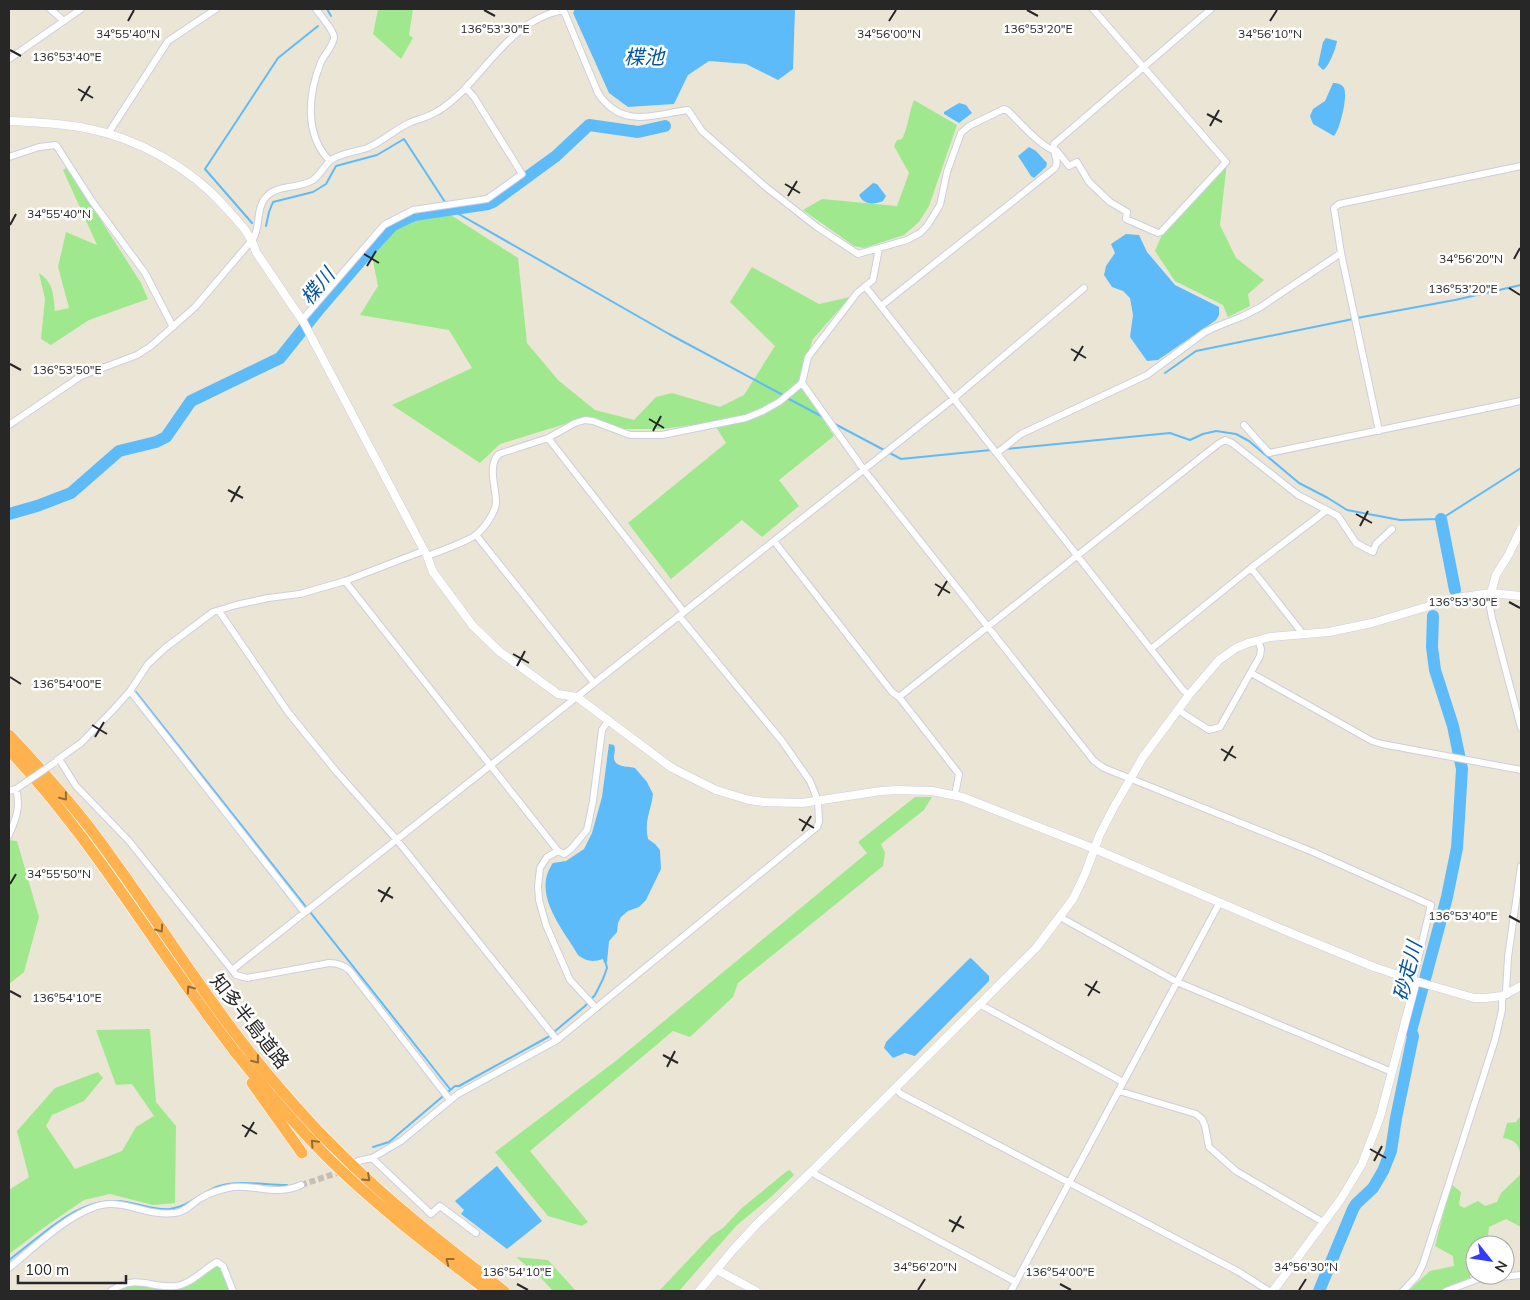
<svg xmlns="http://www.w3.org/2000/svg" width="1530" height="1300" font-family="Mulish,'Noto Sans JP',sans-serif">
<rect width="100%" height="100%" fill="#ebe5d6"/>
<path fill="#a0e88d" d="M378,9H413L409,35L413,38L401,59L373,34Z
M914,100L957,125L929,206L919,222L904,235L864,248L854,246L803,210L822,199L897,206L909,173L894,146L897,140L902,139C909,125 908,115 914,100Z
M1227,162L1220,225L1236,258L1264,280L1248,294L1250,306L1228,317L1223,305L1175,281L1155,251L1162,235Z
M67,167L141,283L148,299L89,320L51,345L41,339L45,299L39,273C54,283 53,294 55,311L69,308L58,267L66,232L97,245L63,170Z
M449,214L518,258L527,343L558,380L595,410L634,420L656,397L672,393L720,407L744,395L775,346L730,302L752,267L819,304L850,297L813,339L798,381L834,436L779,480L799,506L762,537L742,520L671,579L628,523L726,443L713,422L663,429H621L588,417L500,444L480,463L392,405L472,368L449,330L360,315L378,286L371,251L392,230L413,221Z
M915,797H932L924,810L881,844L885,853L883,866L738,983L733,997L690,1037L673,1031L530,1151L588,1222L582,1226L548,1216L495,1152L617,1060L867,853L858,842Z
M9,840L17,841L39,917L24,972L9,984Z
M150,1029L156,1102L176,1126L175,1203L153,1205L110,1194L84,1200L46,1226L9,1254V1190L29,1177L17,1131L55,1088L98,1072L103,1078L84,1101L52,1115L46,1126L75,1169L122,1151L136,1127L154,1116L132,1084L116,1085L96,1030Z
M1521,1115V1156C1519,1144 1515,1140 1503,1138L1507,1123L1516,1122Z
M790,1170L794,1175L771,1197L737,1225L679,1291H659L711,1236L723,1228L742,1208L787,1171Z
M1521,1174V1227L1506,1219L1489,1227L1487,1245H1475V1261L1472,1264L1470,1278L1439,1291H1408L1430,1271L1454,1266L1453,1256L1435,1246L1451,1184L1461,1192L1459,1205L1464,1208L1478,1201L1485,1206L1497,1202L1501,1193Z
M516,1257L548,1260L576,1291H553L541,1278Z
M216,1265L221,1266L231,1291H119L127,1285L177,1287Z"/>
<path fill="#5ebbf9" d="M575,9H795L793,69L778,80L746,64L709,61L688,75L674,104L628,107L609,93L573,13Z
M1326,38L1337,41C1336,48 1329,67 1323,70L1318,65L1323,42Z
M1333,83C1337,83 1342,84 1344,88C1348,96 1340,130 1334,136L1313,124L1310,116L1313,109L1325,101Z
M959,103L966,105L972,113L959,123L944,114V112Z
M1029,147L1036,151L1047,163L1046,167L1034,178L1031,176L1018,156Z
M873,183L877,184L886,196L883,201C874,205 864,205 859,195Z
M1126,234L1139,235L1147,252L1175,285L1219,307V315L1216,320L1158,360L1147,361L1130,337L1133,315L1130,298L1123,291L1112,287L1104,275L1106,266L1115,253L1111,244Z
M609,744L614,745C616,750 614,753 614,758C615,768 628,766 635,768L647,782L653,794C651,811 644,820 648,839L655,844L660,850L661,869L646,900L639,907L628,911L621,917L618,923L617,932L609,941L607,962L604,963L603,959C593,962 587,962 578,955C563,929 531,894 553,863L566,861L584,849L592,833L602,797Z
M970,958L972,959L989,976V981L915,1056L905,1053L893,1058L884,1048L886,1042Z
M497,1166L542,1221L507,1249L461,1214L464,1210L455,1201Z"/>
<g fill="none" stroke-linecap="round" stroke-linejoin="round">
<path stroke="#5ebbf9" stroke-width="2" d="M327,9L331,16
M448,206L450,209L669,334L783,395
M252,223L205,169L278,58L318,26
M266,226L269,212L273,202L313,192L326,184L336,166L377,155L404,139L445,202
M1357,318L1455,300L1521,285
M1165,373L1196,351L1353,319
M787,398L823,417
M833,423L884,450
M1006,449L1170,433L1190,440L1203,434L1216,431L1236,434L1249,441L1299,483L1328,498L1347,510L1400,520L1441,519L1521,468
M888,452L901,459L991,450
M136,692L450,1089
M373,1147L389,1142L455,1086H459L548,1037L585,1006L595,995L603,979L607,968L605,960
M9,1260C39,1238 74,1201 113,1201C133,1200 151,1211 170,1209C188,1207 202,1192 219,1186C241,1180 264,1185 287,1185"/>
<path stroke="#5ebbf9" stroke-width="12" d="M9,514L37,506L71,493L119,451L156,442L166,437L191,401L280,358L320,308L368,252L393,225L414,215L488,204L493,202L556,156L589,125L638,132L665,126
M1441,519L1455,590
M1319,1291L1353,1209L1356,1204L1373,1188L1383,1171L1391,1151L1396,1118L1413,1036L1411,1031L1447,897L1457,848L1459,818L1462,769L1453,726L1435,670L1432,647L1433,616"/>
<path stroke="#c4bfb3" stroke-width="6" stroke-dasharray="6 3" stroke-linecap="butt" d="M301,1185L349,1169L355,1164"/>
<defs>
<path id="minor" d="M50,9L64,21
M316,9C320,15 335,32 334,38C333,46 324,55 321,62C308,94 304,135 330,161
M563,9L598,93C622,129 651,115 688,110L702,131L767,188L817,227L858,254L907,240L920,233L927,226L940,205L947,172L961,133L969,126L1004,109L1008,111C1019,121 1043,150 1057,151L1069,166L1077,162L1089,182L1110,202L1127,212L1126,219L1158,233L1161,232L1226,162L1093,9
M9,59L81,9
M109,134L111,129L168,41L216,9
M9,157L39,147L56,145L92,201L145,273L173,327
M865,286L1183,690L1189,695
M881,306L1055,168C1060,160 1052,154 1054,144L1211,9
M302,320L384,225L413,210L487,199L522,174L474,97L466,88
M802,383L864,470L1094,761L1104,768L1313,852L1431,905L1413,980
M9,425L81,376L137,355L151,346L195,307L253,239C261,227 255,208 267,196C279,184 299,189 313,180C320,175 324,166 331,160C341,153 355,152 367,148C382,142 394,130 409,123C418,119 429,117 438,111C483,83 505,21 563,10
M1244,425L1269,453L1521,401
M1379,431L1341,253L1334,208L1339,204L1521,166
M548,438L684,612
M997,453L1021,434L1147,375L1205,332L1218,326L1241,317L1259,308L1341,253
M476,535L594,683
M774,541L892,692L899,697L959,774L955,795
M427,556C438,552 469,541 477,534C484,528 496,512 496,502C496,487 487,465 499,454L548,438L575,423L585,420L593,421L630,435H662L746,418L763,411L779,402L802,383L808,357L857,293L873,280L879,248
M1251,568L1327,510
M345,581L558,851L564,854L571,849L587,830L593,801L602,730L608,721
M1491,593L1489,602L1492,618L1521,728
M219,611L288,712L335,770L397,840L557,1040
M1151,649L1251,568L1303,634
M1251,673L1372,741L1382,744L1521,770
M130,691L304,912
M899,697L1218,444L1225,440L1232,443L1298,495L1338,516L1356,543L1373,552L1376,544L1392,529
M1178,710L1209,730L1220,727L1260,656L1261,649L1258,640
M59,759L76,786L129,841L236,975L247,978L329,963C338,963 344,965 350,971L450,1100
M57,760L81,743L114,709L130,691L148,664L165,648L213,612L236,605L268,598L300,594L345,581L423,551
M9,791L16,789C21,806 16,819 9,835
M558,851L547,857L540,868L538,886L539,900L546,925L570,980L596,1008
M1060,917L1177,982L1392,1072
M232,970L953,399L1084,288
M1507,995L1506,991L1508,957L1521,866
M979,1004L1123,1082
M895,1088L901,1094L1239,1272L1269,1291
M1119,1091L1196,1114L1202,1119L1205,1126L1209,1147L1236,1171L1323,1222
M372,1158L431,1214L440,1206L476,1233
M358,1161L372,1158L401,1141L458,1094L557,1040L817,827L819,822L818,801L810,781L782,741L679,616
M812,1171L816,1175L1016,1282
M9,1268C35,1247 78,1204 111,1204C133,1204 149,1216 175,1213C186,1212 192,1203 201,1198C211,1192 222,1189 233,1187C258,1185 277,1196 301,1185
M111,1291C136,1273 151,1289 176,1286C191,1284 204,1269 217,1262L223,1266L233,1291
M1011,1291L1220,902
M1403,1291L1417,1276L1423,1264L1495,1040L1502,1010V996
M1446,1291L1478,1279L1521,1275"/>
<path id="tertiary" d="M9,121C34,122 60,123 85,128C138,138 191,168 226,208C239,222 251,234 256,252L304,323L427,556L433,572L473,626L500,652L558,694L577,697L672,768L716,790L749,800L765,802L802,803L881,791L898,790L932,791L962,797L1095,849L1291,933L1374,967L1422,983L1474,998H1485L1502,996L1521,986
M1491,593L1496,575L1509,554L1521,529
M717,1270L756,1291
M699,1291L732,1251L757,1224L812,1171L1036,948L1073,899L1085,874L1100,834L1114,807L1143,757L1189,695L1219,660L1236,648L1248,643L1270,637L1329,632L1372,623L1456,598L1491,593L1521,596
M1273,1291L1341,1199L1362,1164L1380,1117L1416,981"/>
<path id="motorway" d="M9,735C39,767 69,800 95,835C155,915 206,1001 270,1077C291,1101 311,1125 334,1147C386,1200 445,1246 504,1291
M9,750C96,842 158,953 236,1053C264,1088 294,1123 325,1155C375,1205 432,1248 488,1291
M252,1083L302,1153"/>
</defs>
<use href="#minor" stroke="#cccde2" stroke-width="8"/>
<use href="#tertiary" stroke="#cccde2" stroke-width="9"/>
<use href="#motorway" stroke="#fff" stroke-width="12"/>
<use href="#minor" stroke="#fff" stroke-width="6"/>
<use href="#tertiary" stroke="#fff" stroke-width="8"/>
<use href="#motorway" stroke="#ffb24e" stroke-width="11"/>
<defs>
<path id="minor-bridge" d="M16,789L54,763"/>
</defs>
<use href="#minor-bridge" stroke="#cccde2" stroke-width="8" stroke-linecap="butt"/>
<use href="#minor-bridge" stroke="#fff" stroke-width="6"/>
</g>
<defs><path id="oneway-chevron" d="M-2-3.5L2.5 0L-2 3.5" fill="none" stroke-width="1.6" stroke-linecap="round" stroke-linejoin="round" transform="scale(1.25)"/></defs>
<g stroke="#936c3a">
<use href="#oneway-chevron" transform="translate(64 797) rotate(51)"/>
<use href="#oneway-chevron" transform="translate(160 929) rotate(55)"/>
<use href="#oneway-chevron" transform="translate(190 989) rotate(-125)"/>
<use href="#oneway-chevron" transform="translate(256 1060) rotate(51)"/>
<use href="#oneway-chevron" transform="translate(314 1143) rotate(-133)"/>
<use href="#oneway-chevron" transform="translate(367 1178) rotate(43)"/>
<use href="#oneway-chevron" transform="translate(449 1261) rotate(-142)"/>
</g>
<path fill="none" stroke="#272727" stroke-width="2" d="M484,10L495,16M1027,10L1038,16M128,21L134,10M889,21L896,10M1270,21L1277,10M10,50L21,56M78,89L93,98M81,101L90,86M1207,114L1222,122M1210,126L1219,110M785,184L800,193M788,196L797,181M10,225L16,214M364,254L379,263M1514,259L1520,248M367,266L376,251M1509,288L1520,295M1071,349L1086,358M1074,361L1083,346M10,364L21,370M649,419L664,428M653,431L661,416M228,490L243,498M231,502L240,486M1356,514L1372,523M1360,526L1368,511M935,584L950,593M938,596L947,581M1509,602L1520,608M513,654L529,663M517,666L525,651M10,677L21,684M92,725L107,734M95,737L104,722M1221,749L1236,758M1224,761L1233,746M799,819L814,828M802,831L811,816M10,884L16,874M378,890L393,898M381,902L390,887M1509,916L1520,922M1085,984L1100,993M10,991L21,997M1088,996L1097,981M663,1055L678,1063M667,1067L675,1051M242,1125L257,1134M245,1137L254,1122M1370,1149L1386,1158M1374,1161L1382,1146M949,1220L964,1228M952,1232L961,1216M517,1284L528,1290M1060,1284L1071,1290M918,1290L925,1279M1299,1290L1306,1279"/>
<g text-anchor="middle" dominant-baseline="central" stroke-width="5" stroke-linejoin="round" paint-order="stroke">
<g font-size="19" fill="#272727" stroke="#fff">
<text transform="translate(250 1021) rotate(52)">知多半島道路</text>
</g>
<g font-size="20" font-style="italic" fill="#0255a0" stroke="#fff">
<text x="644" y="56">楪池</text>
<text transform="translate(317 286) rotate(-50)">楪川</text>
<text transform="translate(1407 971) rotate(-76)">砂走川</text>
</g>
</g>
<g font-size="12" text-anchor="middle" fill="#272727" stroke="#fff" stroke-width="5" stroke-linejoin="round" paint-order="stroke">
<text x="495" y="33">136°53'30"E</text>
<text x="1038" y="33">136°53'20"E</text>
<text x="128" y="38">34°55'40"N</text>
<text x="889" y="38">34°56'00"N</text>
<text x="1270" y="38">34°56'10"N</text>
<text x="67" y="61">136°53'40"E</text>
<text x="59" y="218">34°55'40"N</text>
<text x="1471" y="263">34°56'20"N</text>
<text x="1463" y="293">136°53'20"E</text>
<text x="67" y="374">136°53'50"E</text>
<text x="1463" y="606">136°53'30"E</text>
<text x="67" y="688">136°54'00"E</text>
<text x="59" y="878">34°55'50"N</text>
<text x="1463" y="920">136°53'40"E</text>
<text x="67" y="1002">136°54'10"E</text>
<text x="925" y="1271">34°56'20"N</text>
<text x="1306" y="1271">34°56'30"N</text>
<text x="517" y="1276">136°54'10"E</text>
<text x="1060" y="1276">136°54'00"E</text>
</g>
<rect width="1530" height="1300" fill="none" stroke="#272727" stroke-width="20"/>
<g transform="translate(1490 1260) rotate(120)"><circle r="24" fill="#ffffff" stroke="#a9a9a9"/>
<path d="M0-4L9 19L0 12L-9 19Z" fill="#303bff"/>
<text y="-8" font-size="14" font-weight="bold" text-anchor="middle" fill="#272727">N</text>
</g>
<path d="M18 1275v8h108v-8" fill="none" stroke="#272727" stroke-width="2.5"/>
<text x="25" y="1275" font-size="15" fill="#272727" stroke="#ffffff" stroke-width="4" paint-order="stroke">100 m</text>
</svg>
